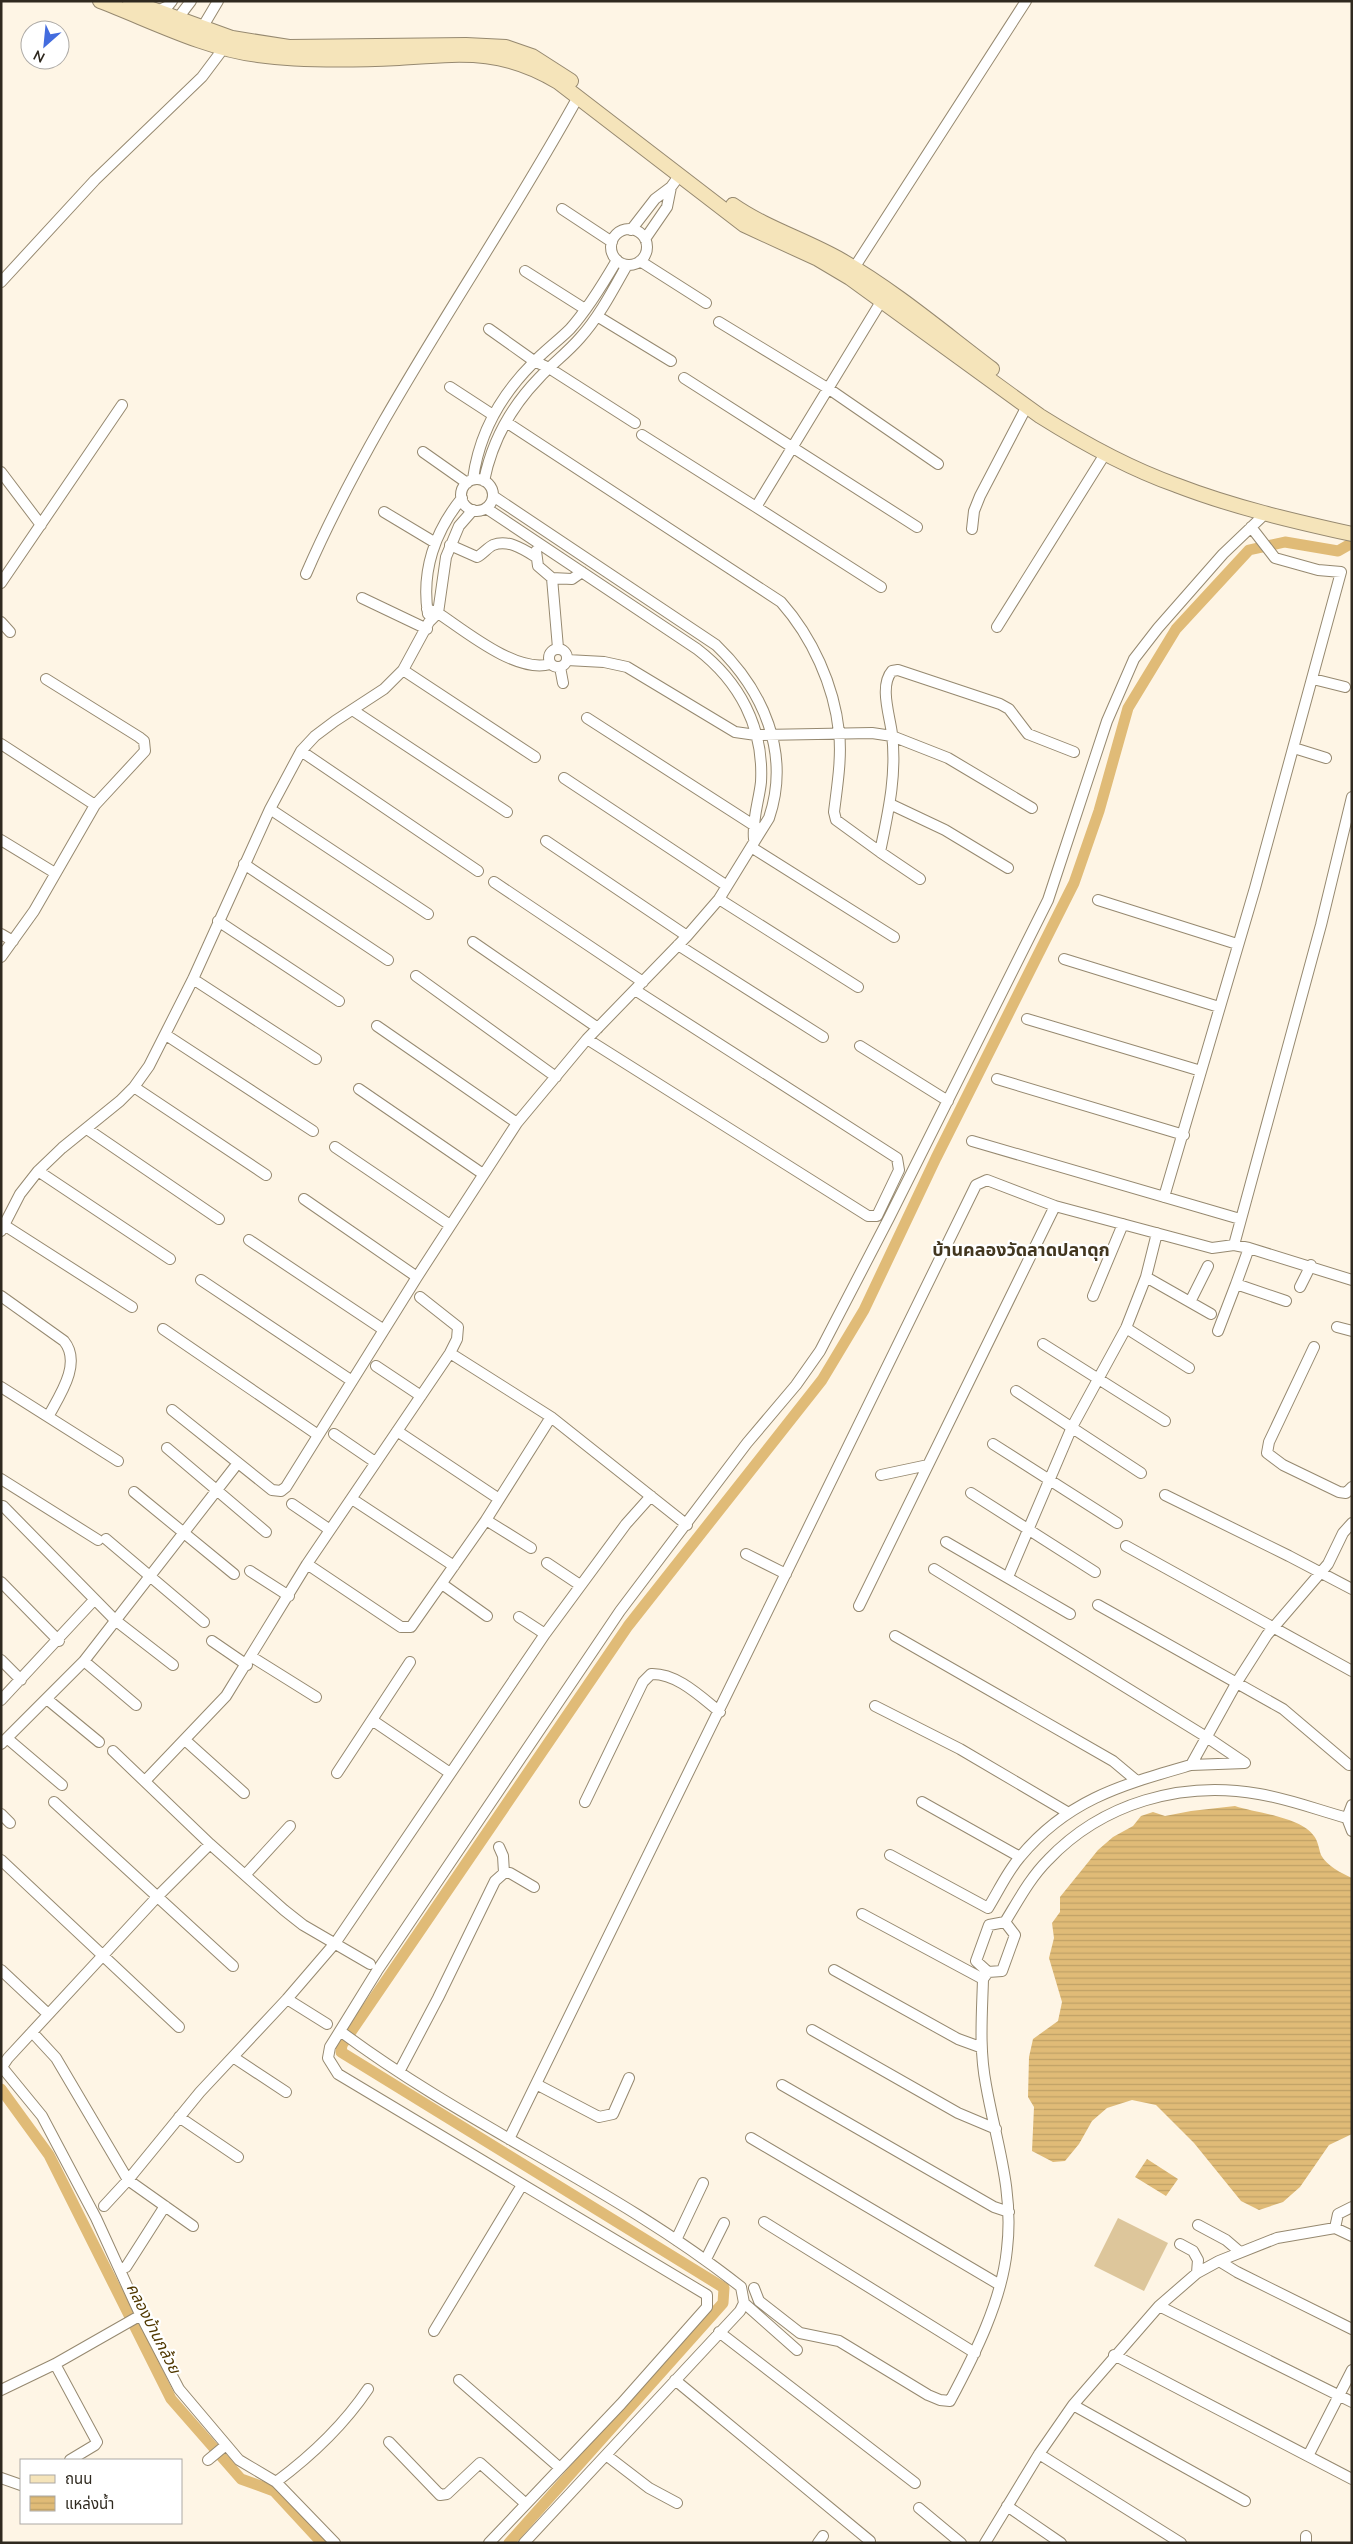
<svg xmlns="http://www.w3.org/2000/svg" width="1353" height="2544" font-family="Mulish,'Noto Sans Thai',sans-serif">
<defs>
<pattern id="water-rules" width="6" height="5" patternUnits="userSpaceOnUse" patternTransform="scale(1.25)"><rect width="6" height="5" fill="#e0bb77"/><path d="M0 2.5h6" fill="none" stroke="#c0a166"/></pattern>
</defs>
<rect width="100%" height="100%" fill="#fef5e5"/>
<path fill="#ddc69b" d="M1118,2218L1168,2243L1144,2291L1094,2266Z"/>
<path fill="url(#water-rules)" d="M1235,1806C1256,1813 1301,1817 1314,1836C1318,1841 1319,1849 1321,1855C1327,1866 1341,1873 1352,1878V2134L1329,2145L1300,2187L1283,2202L1259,2210L1241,2201L1194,2143L1156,2105L1132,2100L1107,2108L1092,2121L1079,2144L1065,2161L1053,2162L1032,2151L1034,2107L1028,2097L1029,2057L1033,2039L1058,2021L1062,2002L1049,1958L1054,1938L1052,1923L1060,1912V1897L1098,1850L1113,1837L1133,1826L1141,1816L1153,1812L1165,1816L1191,1811Z
M1147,2159L1178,2179L1166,2196L1135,2177Z"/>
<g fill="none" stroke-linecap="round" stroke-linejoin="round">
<path stroke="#e0bb77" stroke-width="11" d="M1,2089L49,2155L171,2399L241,2479L274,2491L322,2543
M509,2543L723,2303L724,2288L341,2052L342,2045L628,1626L822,1380L864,1310L936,1158L1074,883L1099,811L1128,708L1176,629L1249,550L1285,542L1338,551L1352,543"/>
<defs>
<path id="street" d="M157,11L168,6L172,1
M175,22L191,1
M202,28L218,1
M562,209L612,242
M611 247a18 18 0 1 1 36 0a18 18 0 1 1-36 0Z
M631,230L655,199L671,187L679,176
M645,239L667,207L671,187
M640,261L706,303
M854,268L1026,1
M525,271L585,309
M1,282L95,180L202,77L223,49
M597,316L671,361
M719,322L829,389L938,464
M489,329L534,361L549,368L635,423
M684,378L917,527
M450,387L493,415
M506,422L781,602C812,637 834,685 839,732C842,758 837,787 834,812L836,820L880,852L920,879
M642,435L756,507L882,300
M423,452L467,483
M1,472L41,525
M473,479C479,434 501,395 533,363C544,351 558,341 570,329C588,309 603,284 617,260
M461 495a16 16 0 1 1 32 0a16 16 0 1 1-32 0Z
M484,481C492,441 511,407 539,378C552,364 567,353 580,338C599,317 613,290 627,265
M756,507L881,587
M486,508L697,649C739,681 764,727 761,782C759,801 752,819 754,839
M384,512L434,542
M972,529L974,511L980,496L1027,406
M450,545L477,557C483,554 487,548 493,545C508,539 523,549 536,557
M536,551L538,566L552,578L572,579L582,572
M306,574C379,406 490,257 578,97
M552,578L558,648
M1,583L122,405
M362,598L427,629
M427,609L438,613C465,631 517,674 550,664
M428,614C421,571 435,531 462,498
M1,622L10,632
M997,627L1105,454
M549 658a9 9 0 1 1 18 0a9 9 0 1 1-18 0Z
M567,660L604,662L627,667L735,732L756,735L872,733L892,736L948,758L1032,808
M560,667L563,683
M403,670L535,757
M1313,679L1345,687
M354,711L507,812
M587,718L758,828
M1,744L95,805
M1294,748L1326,758
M301,751L478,871
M564,778L727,886
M890,804L945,830L1008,868
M270,809L428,914
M1,840L55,873
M546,841L687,936
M751,847L894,937
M880,852C888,813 897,775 892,734C890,716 879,686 892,671L898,670L1000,704L1009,709L1028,734L1074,752
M244,864L388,960
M494,882L643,982
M719,899L858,987
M1098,900L1237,944
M218,921L339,1001
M1,934L13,941
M473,942L598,1028
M678,945L823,1037
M1,957L34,911L95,805L145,751L144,741L139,737L46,679
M1064,959L1219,1007
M416,976L556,1077
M193,979L316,1059
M1027,1019L1201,1071
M377,1026L517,1123
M166,1035L313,1131
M587,1039L868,1216H877L899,1170L897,1158L635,990
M860,1046L948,1101
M997,1079L1184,1135
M134,1087L266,1175
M359,1089L483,1174
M87,1129L219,1219
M972,1141L1240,1219
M335,1147L450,1225
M38,1171L170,1259
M1164,1197L1255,888L1341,572L1318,570L1275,558L1251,527
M304,1199L417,1277
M4,1225L132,1307
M1,1231L20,1194L38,1171L62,1148L120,1101L134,1087L149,1066L193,979L270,809L301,751L315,736L335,721L384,689L403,670L429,622L438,613L446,557L459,526L473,510
M249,1240L384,1330
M1234,1245L1321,925L1352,797
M1249,1248L1236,1284L1286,1301
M1146,1277L1211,1314
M201,1280L352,1381
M1300,1287L1311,1265
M1,1296L64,1341C82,1363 60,1395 49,1415
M1093,1296L1123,1224
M1190,1302L1208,1266
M1337,1327L1352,1331
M1126,1328L1189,1368
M163,1329L318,1435
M1218,1331L1236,1284
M1043,1344L1165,1421
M1314,1347L1269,1442L1267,1453L1283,1465L1339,1492L1346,1493L1352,1487
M450,1353L551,1417L687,1525
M376,1366L421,1396
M1,1387L118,1461
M1016,1391L1141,1473
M172,1410L272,1490L281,1491L286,1487L417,1277L517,1123L587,1039L687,936L719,899L769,818C791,753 763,690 716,645L493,496
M397,1431L499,1499
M334,1434L375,1462
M993,1444L1117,1523
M167,1448L266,1532
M881,1475L928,1465
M1,1479L98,1540
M134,1492L234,1574
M971,1493L1095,1572
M1165,1495L1289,1556L1352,1589
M352,1499L454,1566
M292,1504L330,1530
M3,1506L115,1620L173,1665
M486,1520L531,1548
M106,1539L204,1622
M946,1542L1070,1614
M1126,1546L1352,1671
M746,1554L786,1574
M547,1563L580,1585
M307,1564L401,1627H411L486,1520L551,1417
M934,1569L1208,1738L1245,1763L1191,1765
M250,1571L289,1596
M1008,1577L1072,1427L1126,1328L1146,1277L1157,1233
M1,1582L59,1641
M442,1584L487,1616
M1098,1605L1283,1709L1349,1765
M859,1606L1055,1206
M519,1617L545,1634
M895,1636L1113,1761L1137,1781
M212,1641L247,1665
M252,1657L316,1697
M1,1660L21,1680
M84,1661L136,1705
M1,1700L94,1600
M48,1700L99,1742
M875,1706L960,1749L1067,1812
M372,1720L450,1773
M8,1739L62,1785
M185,1740L244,1793
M1,1744L84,1661L234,1468
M113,1751L210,1844L284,1910L303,1925L370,1964
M337,1773L410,1662
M145,1781L226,1696L307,1564L450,1353L457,1339L458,1327L420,1297
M54,1802L233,1966
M585,1802L643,1682L651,1674C677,1673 701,1697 720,1712
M922,1802L1020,1857
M1352,1805L1347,1818L1352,1831
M1,1814L10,1823
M499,1847L503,1856L504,1873
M890,1855L988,1908C998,1892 1007,1872 1020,1857C1068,1799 1122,1785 1191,1765L1237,1682L1267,1635L1328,1564L1343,1533L1352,1523
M1,1860L179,2027
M246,1874L290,1826
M862,1914L983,1979
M1005,1922L1015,1935L1002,1971L988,1972L976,1961L989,1925L1005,1922C1018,1901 1030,1878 1048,1860C1102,1803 1182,1780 1259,1794C1289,1799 1318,1810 1347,1818
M1,1970L48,2014
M834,1970L958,2039L980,2047
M287,1999L327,2024
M812,2030L958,2113L996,2129
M340,2031C467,2126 616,2188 741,2287L744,2303L740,2311L524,2543
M32,2032L56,2058L128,2180L193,2226
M233,2057L286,2092
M1,2066L42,2116L96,2218L139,2312L179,2389L239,2460L276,2482L335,2543
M2,2067L8,2058L157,1897L210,1844
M399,2072L438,1998L495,1881L504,1873H510L534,1887
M536,2084L599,2117L613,2114L629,2078
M782,2085L994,2207L1009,2212
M179,2117L238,2157
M751,2138L1000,2285
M509,2139L976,1185L987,1180L1055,1206L1212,1248L1234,1245L1249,1248L1352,1280
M104,2206L128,2180L200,2092L287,1999L336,1942L545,1634L626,1524L651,1496
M764,2222L975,2353
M1198,2225L1226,2240L1240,2252
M1335,2228L1338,2214L1352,2207
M676,2240L703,2183
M1180,2244L1193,2251L1198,2260L1197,2273
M706,2259L724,2223
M1219,2261L1237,2272L1352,2329
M126,2267L165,2206
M754,2288L759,2301L800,2333L839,2341L928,2395L940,2400L950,2401C974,2356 1002,2301 1007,2249C1014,2190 996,2142 986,2085C979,2049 982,2015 983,1979L988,1972
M744,2303L797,2350
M1159,2306L1352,2402
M434,2331L522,2185
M719,2332L915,2483
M1114,2355L1352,2479
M55,2364L97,2442L95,2445L70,2460
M459,2380L560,2468
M675,2380L870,2541
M1,2390L55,2364L141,2315
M1073,2405L1245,2501
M389,2442L440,2495L447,2494L480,2463L526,2504
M1039,2454L1181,2543
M606,2455L649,2488L677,2503
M1308,2456L1352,2370
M208,2460L226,2445
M1,2478L21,2485
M276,2482C311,2456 343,2426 368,2389
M1007,2506L1061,2543
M919,2508L961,2543
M1306,2536V2543
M489,2543L621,2404L707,2307V2295L338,2074L328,2058L330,2047L377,1971L620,1611L747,1443L796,1385L820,1351L889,1218L1048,900L1107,721L1134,659L1158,628L1223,554L1266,513
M818,2543L823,2536
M985,2543L1039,2454L1073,2405L1159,2306L1197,2273L1219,2261L1277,2238L1335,2228L1352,2236"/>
<path id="secondary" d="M100,1C150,20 206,49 258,55C301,61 356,60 399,58C461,54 502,48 558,82L744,225L818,259L850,278L1040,416C1083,443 1128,468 1176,485C1233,507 1293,521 1352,534
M130,1L232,38L289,47L466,45L506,47L532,56L571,81
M733,205C766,228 806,240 841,260C895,291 943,332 992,369"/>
</defs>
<use href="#street" stroke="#968970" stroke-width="12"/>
<use href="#secondary" stroke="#968970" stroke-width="16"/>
<use href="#street" stroke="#fff" stroke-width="10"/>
<use href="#secondary" stroke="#f5e4ba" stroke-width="14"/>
</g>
<g text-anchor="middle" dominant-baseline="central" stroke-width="4.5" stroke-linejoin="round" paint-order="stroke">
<g font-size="16" font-style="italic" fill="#503800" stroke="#fff">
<text transform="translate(154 2328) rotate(63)">คลองบ้านกล้วย</text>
</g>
<g font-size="18" font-weight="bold" fill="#42361f" stroke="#fff">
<text x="1021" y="1249">บ้านคลองวัดลาดปลาดุก</text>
</g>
</g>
<rect width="1353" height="2544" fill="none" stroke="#2f291f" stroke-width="5"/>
<rect x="20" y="2459" width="162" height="65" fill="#ffffff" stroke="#aca9a5"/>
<rect x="30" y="2475" width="25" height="8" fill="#f5e4ba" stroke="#aca9a5"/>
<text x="65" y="2484" font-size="15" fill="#2f291f">ถนน</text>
<rect x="30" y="2496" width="25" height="15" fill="url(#water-rules)" stroke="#aca9a5"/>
<text x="65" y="2509" font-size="15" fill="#2f291f">แหล่งน้ำ</text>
<g transform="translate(45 45) rotate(207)"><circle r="24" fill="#ffffff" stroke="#aca9a5"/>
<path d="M0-4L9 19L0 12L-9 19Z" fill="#436cde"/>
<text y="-8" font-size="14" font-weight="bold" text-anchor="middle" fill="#2f291f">N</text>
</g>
</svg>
